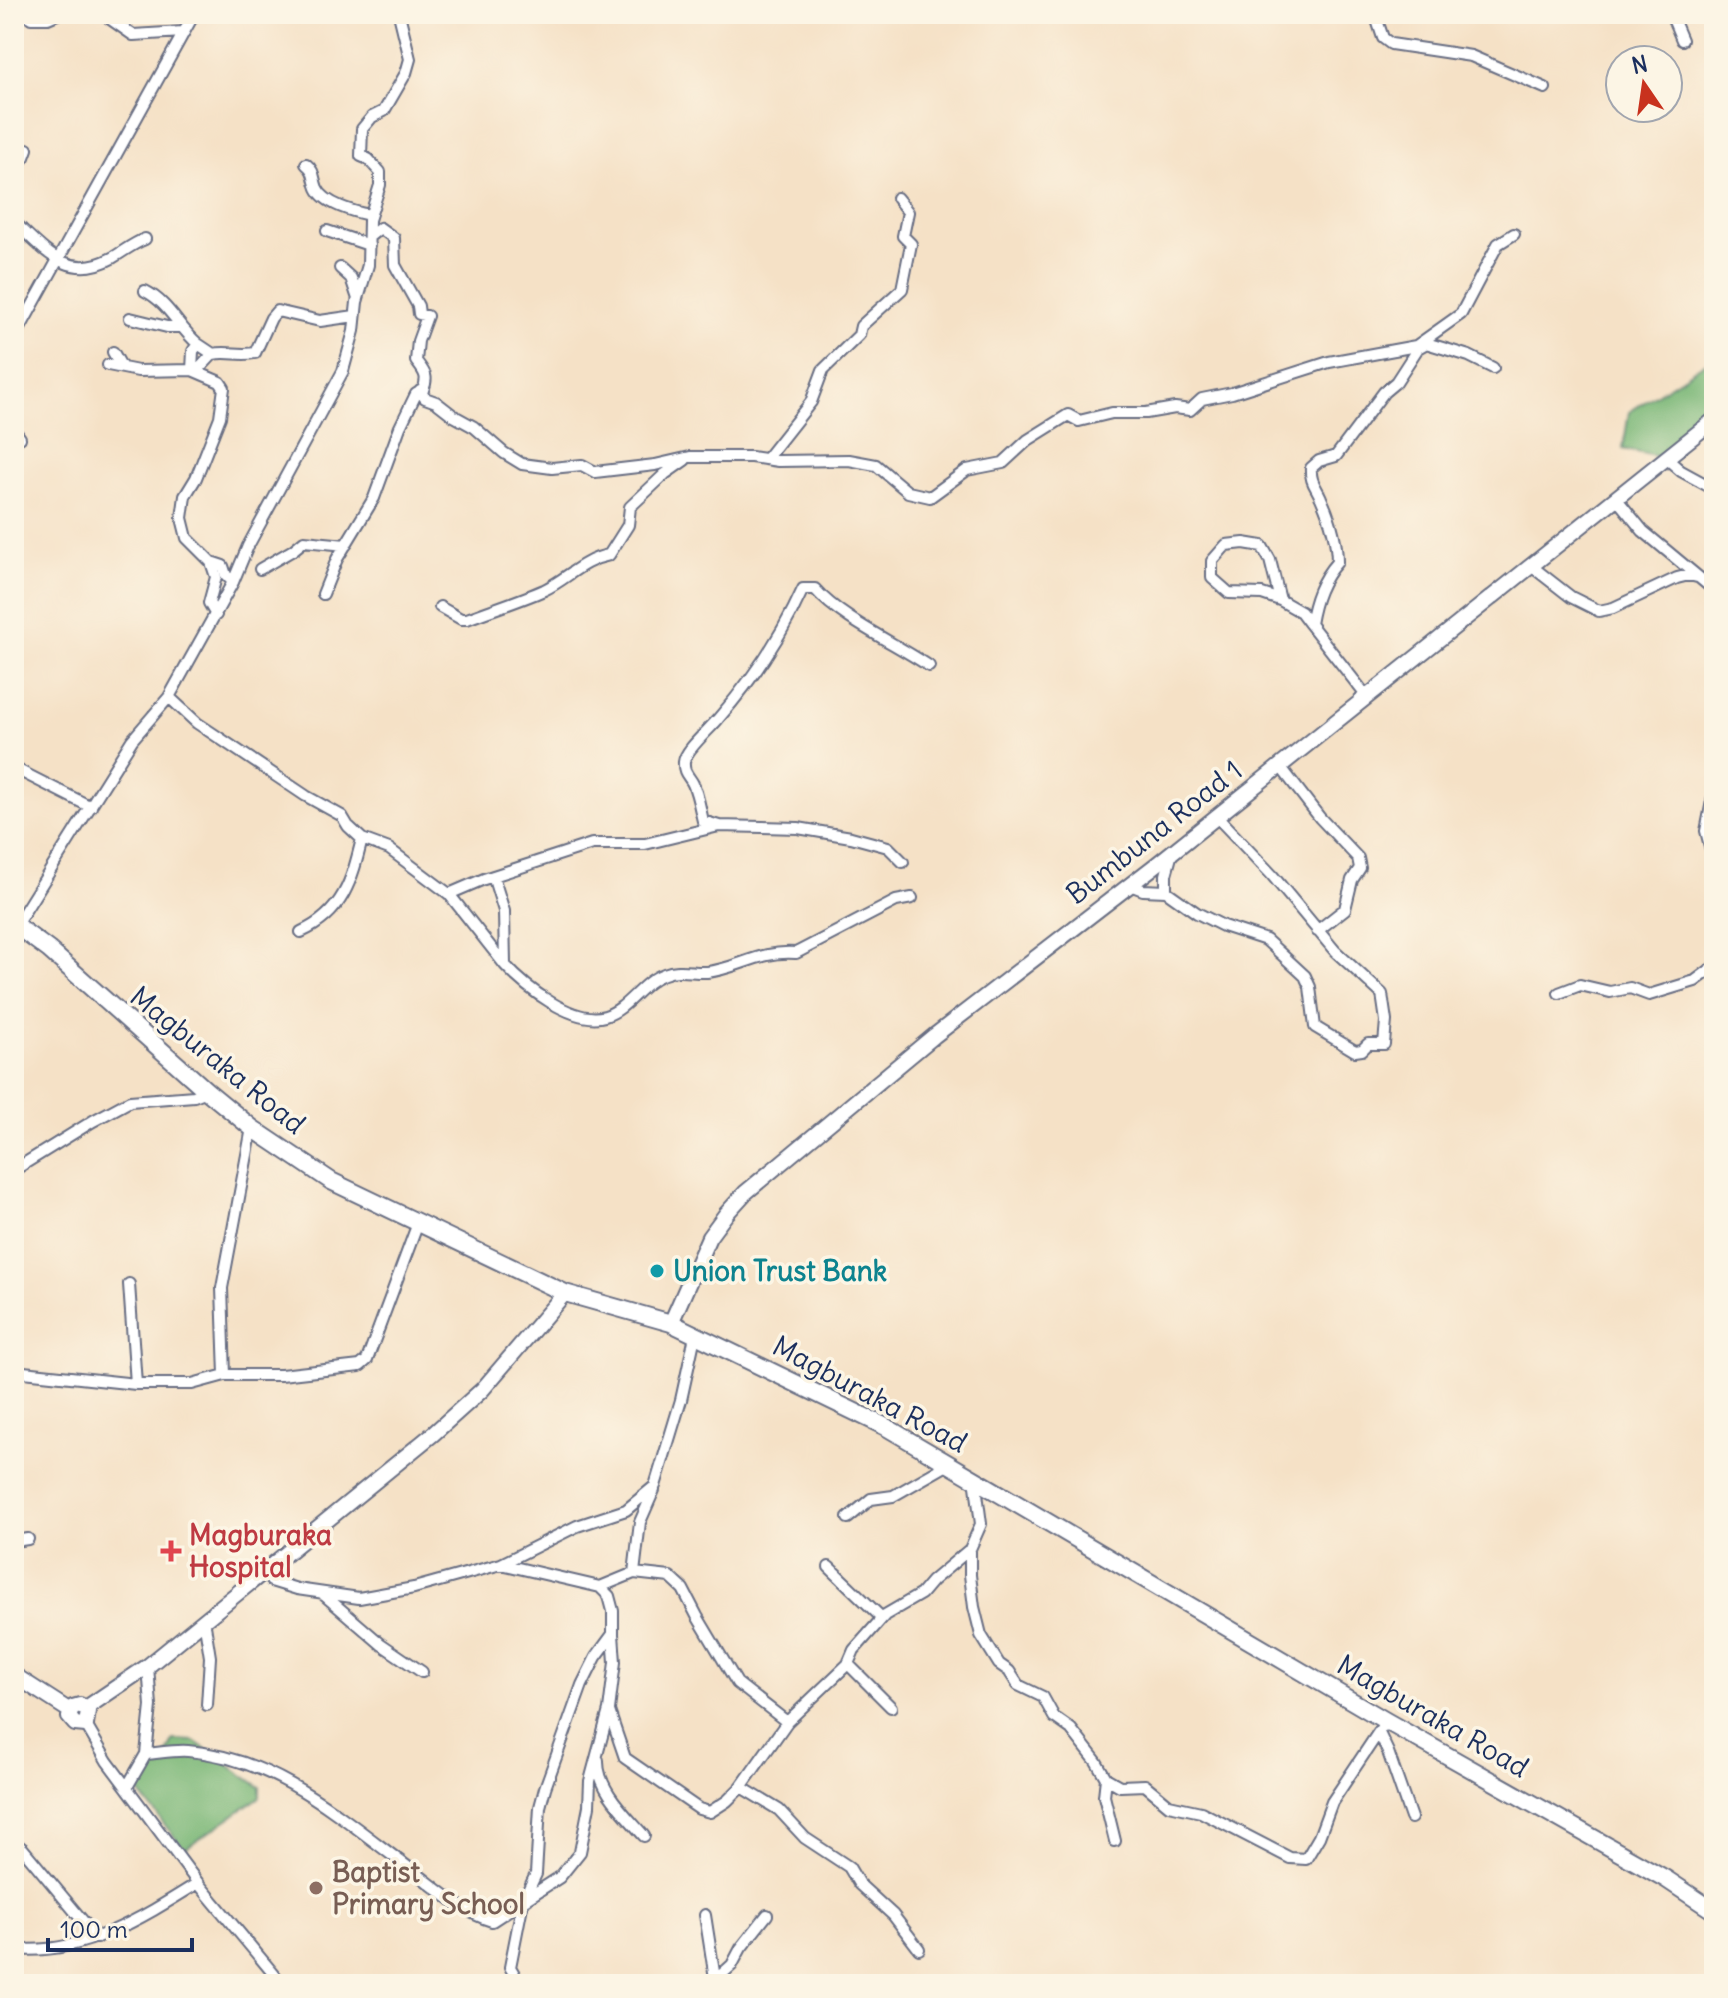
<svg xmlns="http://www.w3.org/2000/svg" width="1728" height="1998" font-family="Delius,sans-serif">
<rect width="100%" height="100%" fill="#fcf5e5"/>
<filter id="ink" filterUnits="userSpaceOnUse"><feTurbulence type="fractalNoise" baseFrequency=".0125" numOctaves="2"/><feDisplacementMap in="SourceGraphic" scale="16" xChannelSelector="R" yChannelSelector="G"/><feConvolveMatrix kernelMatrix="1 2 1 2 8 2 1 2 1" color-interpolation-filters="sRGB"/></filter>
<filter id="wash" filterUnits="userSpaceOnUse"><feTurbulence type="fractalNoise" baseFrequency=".006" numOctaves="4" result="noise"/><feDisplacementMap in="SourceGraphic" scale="32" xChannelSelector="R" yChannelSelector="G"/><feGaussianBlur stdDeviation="1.8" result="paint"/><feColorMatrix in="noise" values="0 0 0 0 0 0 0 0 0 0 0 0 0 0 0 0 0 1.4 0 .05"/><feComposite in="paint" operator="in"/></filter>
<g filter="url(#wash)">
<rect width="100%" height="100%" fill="#f5e1c6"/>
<path fill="#7ab777" stroke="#4a736a" stroke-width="2" d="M1714,357V414L1659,457L1623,449L1629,412Z
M173,1740L194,1741L260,1787V1797L184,1849L133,1785L151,1755L165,1759Z"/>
</g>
<g filter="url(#ink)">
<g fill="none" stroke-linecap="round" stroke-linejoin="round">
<defs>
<path id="street" d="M72,14H74
M103,14L133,35L183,32
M1375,14L1383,38L1391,44L1471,56L1545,88
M1671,14L1682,40
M31,18H48L57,14
M306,164C315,171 313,178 317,188C324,204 354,212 370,215
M14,170L24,157L27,149
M14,222C44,249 68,282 112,258C123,252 132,244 145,239
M327,231L369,245
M340,268L351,278L358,299
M130,318L167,327H181
M14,339L194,14
M198,344L213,354C228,351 240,356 255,353L271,318L277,311L320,321L355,316
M1422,344L1426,343L1469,356L1493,368
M113,352L121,366
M108,365L138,371L192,370L193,351L198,344C178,327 169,303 145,291
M192,370L220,382L224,388L220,417L196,478L185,496L182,518L187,538L211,562L223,566L226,575L233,582
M192,370H198L213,354
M420,391L425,398L436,402L454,416L474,427L504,453L522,464L552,468L582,465L595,472L655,465L690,457H751L778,461L849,460L876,465L908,492L930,497L967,470L1003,463L1028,440L1068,415L1079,421L1112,413H1146L1175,408L1190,410L1202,399L1232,393L1329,362L1416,346L1461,314L1498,244L1514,234
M14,430L20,438
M1666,458L1681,471L1714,489
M766,459L811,402L823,370L859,335L861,326L902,289L911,244L903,236L908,212L897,198
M1616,498L1643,531L1714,590
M211,562L216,577L209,603L216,615
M1530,565L1571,597L1599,611L1613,608L1677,578L1689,575L1697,577
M260,569L293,550L304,541L346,545
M323,594L337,559L374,498L400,427L416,394L423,390C429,376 424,372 416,361L418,341L427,316L419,314L418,306L395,265L394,238L380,228L369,237
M1280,600L1270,560L1262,546L1244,543L1226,545L1212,561V578L1229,593L1262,594L1280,600L1301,612L1310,624C1314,600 1321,580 1337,562C1337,541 1330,518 1321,498C1316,486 1310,482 1311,468L1319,461L1336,456L1384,392L1396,382L1418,348L1425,344
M440,607L461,619H467C493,609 519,601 544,590C567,579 582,560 609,555L628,525L630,507L665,474L685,460
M1310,624L1364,693L1360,701
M169,697L197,723L306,796L342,816L348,826L362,839L389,849L449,894L484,879L592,844H645L719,826L798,828L851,837L888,847L903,862
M1280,766L1320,818L1358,858L1360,868L1352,880L1345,909L1317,931
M14,768L91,807
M1714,791L1706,831L1714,861
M719,826L703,821C700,809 698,795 693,784C689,776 683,773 684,762C685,750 709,730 718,719C753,679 781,638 803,589H815C841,619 895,643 929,666
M1172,853L1166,875V891L1197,913L1223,926L1266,940L1305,976L1310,987L1315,1027L1355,1051L1362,1050L1368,1044H1384L1386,1021L1382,994L1335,951L1272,875L1216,816
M493,876L504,911L505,965C525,987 573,1025 605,1016C628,1009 641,982 664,974C679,968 692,973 707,972C737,969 760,950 796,953L896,901L912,898
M1130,885L1143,890L1166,891
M449,894L505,965
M16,925L132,740L169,697L233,582L248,546L343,371L354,331L357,302L368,265L369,220L380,185V172L368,159L361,156L362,129L372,117L384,111L406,73L410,59L399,14
M301,932C343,913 352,880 362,839
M1559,993L1580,985L1610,992L1630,988L1649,995L1695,981L1714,967
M14,1170L93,1121L130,1101L194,1096L207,1091
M129,1284L136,1384
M14,1371L136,1384H192L225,1375L222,1288L252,1128
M225,1375H281L360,1366L367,1360L418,1223
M975,1478L981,1524L970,1549V1575L974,1607L981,1635L999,1664L1009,1671L1018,1685L1043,1697L1054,1717L1071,1729L1096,1761L1106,1778L1104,1796L1115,1841
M848,1518L871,1499L893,1496L949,1464
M14,1541L28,1539
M501,1564L600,1587L609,1596L613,1611V1634L596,1657L582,1685L545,1788L540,1807L536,1874L523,1901L510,1967L520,1984
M829,1567L882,1618
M634,1573L640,1522L654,1490
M271,1581L297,1589L359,1598L414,1588L501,1564L577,1526L626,1510L655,1486L681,1400L695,1336
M600,1587L634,1573L670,1577L683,1589L697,1616L737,1683L787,1722
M324,1595L381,1644L422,1672
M204,1619L210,1657L207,1705
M848,1664L891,1707
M609,1711L625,1758L699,1809L710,1812L727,1801L741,1787L787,1722L848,1664L854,1650L885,1615L921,1594L932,1581L970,1549
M86,1725L107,1761L198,1883L282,1984
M1379,1733L1388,1752L1411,1818
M146,1754C160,1753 174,1750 188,1751C279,1758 346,1822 416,1873C440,1891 463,1912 492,1921L560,1877L580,1852L589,1806L590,1781L609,1710L615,1662L613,1634
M598,1760C597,1789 626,1815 644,1836
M1106,1778L1120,1786L1145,1785L1169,1805L1201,1812L1290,1858L1306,1859L1319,1837L1332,1802L1386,1721
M127,1787L146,1754L151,1706L148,1666
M741,1787L779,1810L805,1838L849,1867L859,1884L893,1915L919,1949
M14,1842L23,1849L97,1938
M705,1915L714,1972L719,1983
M14,1949C82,1956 142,1918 198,1883
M711,1984L732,1965L741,1948L767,1915"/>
<path id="secondary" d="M671,1323L709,1237L726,1214L745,1193L934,1036L1156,865L1714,420
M14,1675L70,1711
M80,1705L88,1711L86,1725L75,1724L69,1717L73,1707Z
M86,1708L148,1666L433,1434L482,1390L565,1293"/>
<path id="primary" d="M14,924L49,950L207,1091L252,1128L331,1181L565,1293L671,1323L886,1427L1386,1721L1666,1879L1714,1911"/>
</defs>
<use href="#street" stroke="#676d82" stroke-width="14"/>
<use href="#secondary" stroke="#676d82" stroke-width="18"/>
<use href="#primary" stroke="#676d82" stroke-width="20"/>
<use href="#street" stroke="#fff" stroke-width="10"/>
<use href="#secondary" stroke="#fff" stroke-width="14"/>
<use href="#primary" stroke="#fff" stroke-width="16"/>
</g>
</g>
<circle fill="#0f9aa8" stroke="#fcf5e5" stroke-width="3" cx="657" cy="1271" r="8"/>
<path fill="#e0444e" stroke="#fcf5e5" stroke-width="3" d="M167 1539h8v8h8v8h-8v8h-8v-8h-8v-8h8z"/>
<circle fill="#8d6e63" stroke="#fcf5e5" stroke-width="3" cx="316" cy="1888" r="8"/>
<g text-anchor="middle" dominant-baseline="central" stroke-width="7" stroke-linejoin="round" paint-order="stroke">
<g font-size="28" fill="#1b2f5e" stroke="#fcf5e5">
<text transform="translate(1154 832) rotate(-38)">Bumbuna Road 1</text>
<text transform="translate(218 1060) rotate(39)">Magburaka Road</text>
<text transform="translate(870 1394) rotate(28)">Magburaka Road</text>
<text transform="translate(1433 1716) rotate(30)">Magburaka Road</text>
</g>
<g font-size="28" font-weight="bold" fill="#0d838f" stroke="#fcf5e5" text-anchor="start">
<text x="673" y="1271">Union Trust Bank</text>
</g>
<g font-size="28" font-weight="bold" fill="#be3a42" stroke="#fcf5e5" text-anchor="start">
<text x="189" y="1535">Magburaka<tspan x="189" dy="32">Hospital</tspan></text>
</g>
<g font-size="28" font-weight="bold" fill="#785e54" stroke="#fcf5e5" text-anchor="start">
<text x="332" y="1872">Baptist<tspan x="332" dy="32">Primary School</tspan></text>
</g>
</g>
<rect width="1728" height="1998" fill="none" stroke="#fcf5e5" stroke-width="48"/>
<g transform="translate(1644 84) rotate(347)"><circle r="38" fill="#fcf5e5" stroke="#a2a6af" stroke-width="2"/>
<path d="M0-6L14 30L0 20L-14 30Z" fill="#c8321e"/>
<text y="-12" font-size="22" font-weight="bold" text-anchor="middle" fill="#1b2f5e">N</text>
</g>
<path d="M48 1938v12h144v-12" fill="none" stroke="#1b2f5e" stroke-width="4"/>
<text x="60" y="1938" font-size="24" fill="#1b2f5e" stroke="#fcf5e5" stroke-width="6" paint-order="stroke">100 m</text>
</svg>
